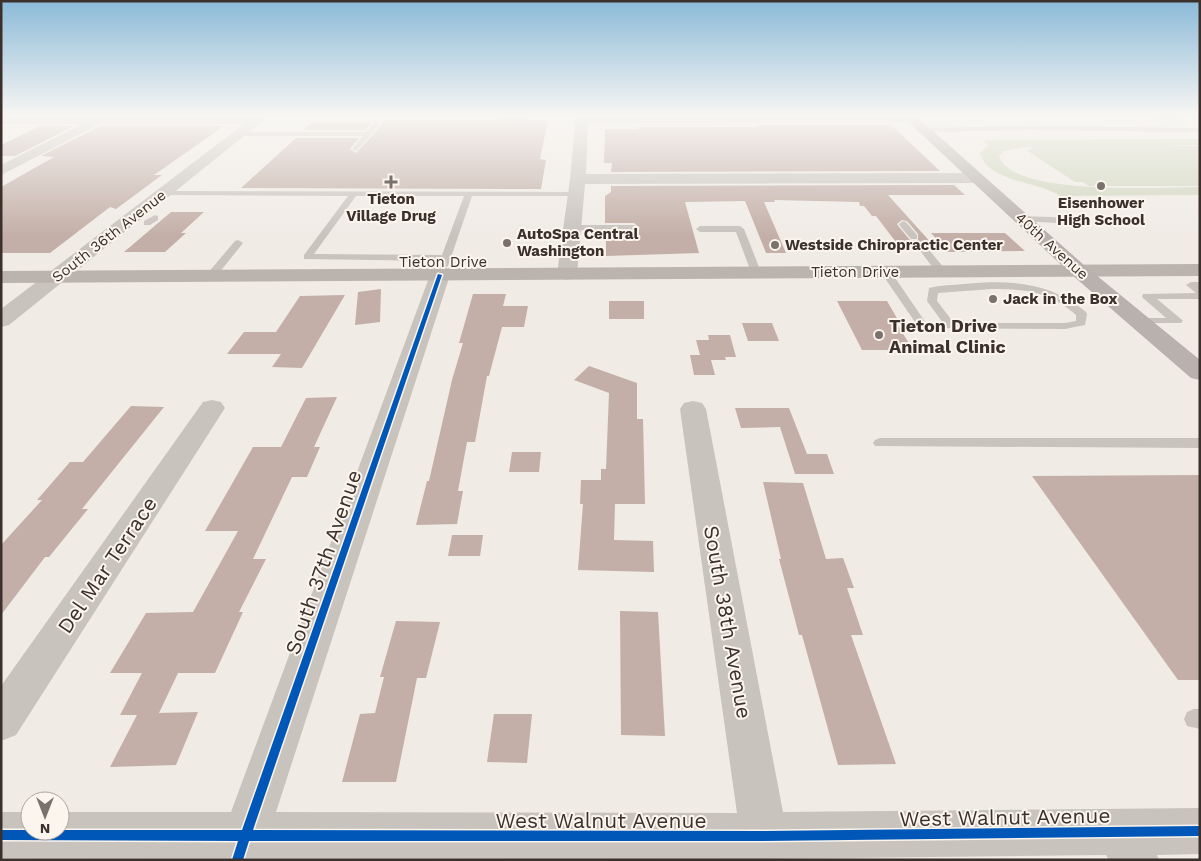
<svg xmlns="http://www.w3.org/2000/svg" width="1201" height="861" font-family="'Work Sans',sans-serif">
<rect width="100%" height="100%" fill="#f0ebe5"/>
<path fill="#d1d6bf" d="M1105,115H1173L1185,122Z
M1200,139V145L1156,146H1200V186H1089L1083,182H1075L1026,150H1033L1030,146L1004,151L999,156C1011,197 1163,187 1200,187V195L1060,196C1039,181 987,182 980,153L988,145L982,140Z"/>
<path fill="#c3afa7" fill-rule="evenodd" d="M503,115H527L526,120H548L540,159L546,160L541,189L241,188L296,138H359L350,149L356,153L372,136L383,122L388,120H501Z
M313,122H372L365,130H304Z
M757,125H891L940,171L611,172L612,163H604L605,129H638V127H758Z
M40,126H74L15,156H1V145Z
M100,126H224L154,175H162L116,209L110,207L50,253H1V187L54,157L41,156Z
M954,185L965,195H888L934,246H928L922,241L914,246H899L876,216H872L864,206H860L859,202L774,200L775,202H764L786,253H766L745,201L685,202L699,253L606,256V232L634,233L640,228L634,223H605V196L611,192V186ZM902,220L907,221L918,234V240H910L899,227L897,224Z
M171,212H204L181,233H186L165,252H124Z
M931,233H1005L1025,251L948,252Z
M381,289L380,322L355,325L358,292Z
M473,294H506L503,306H528L524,327H502L489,376H487L475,442H467L458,491H463L457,524L416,525L427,481H429L452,380L463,343H459Z
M345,295L302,368L272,367L281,354H227L244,332H276L300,296Z
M609,301H644V319H609Z
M837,301H887L898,320L894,319L913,350H862Z
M742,323H772L779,341H748Z
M708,335H730L736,357H725L726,360H711L715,375H694L690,355H700L696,340H709Z
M589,366L637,383V419H643L645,504H615L614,540L653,541L654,572L578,570L583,504H580L581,480H601V469H606L609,393L574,380Z
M337,397L314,447H320L307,477H292L253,559H266L239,612H243L215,673H178L159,713L198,712L176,765L110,767L137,715H120L142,673H110L146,613L193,612L238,531H205L253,447H281L306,398Z
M131,406L164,407L82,509H88L49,557H45L1,615V545L42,500H37L70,462H83Z
M735,408H789L807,454H827L834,474H795L780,427L741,428Z
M512,452H541L539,472H509Z
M1200,475V680H1178L1032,476Z
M763,482L803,483L826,559L843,558L854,588H847L863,635H851L896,764L838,765L802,635H799L779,559H781Z
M452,535H483L480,556H448Z
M620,611L658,612L665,736L621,735Z
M396,621L440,622L426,678H417L396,782H342L360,714L375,713L384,677H380Z
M494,714H532L527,763L487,762Z"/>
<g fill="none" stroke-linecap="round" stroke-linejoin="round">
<path fill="#c9c3be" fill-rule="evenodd" d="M376,120L381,121L371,135L356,151L352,149L363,136H240L237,134L240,132H366Z
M1028,126L1200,128V132L1028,130L923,132L920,130L923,128Z
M161,191L576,192L580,194L576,196H472L448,266L443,269L438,266L440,261L304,259V255L348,196L164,195H161ZM356,196H464L442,255L314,254Z
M155,215L158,216V220L150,225H144V221Z
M1022,216L1077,218L1081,221L1077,224L1019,221V217Z
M903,221L906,222L917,235V239H911L900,226L899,224Z
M572,225H634L638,228L634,231L569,230L568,228Z
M740,226L744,229L761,272L760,274H752L751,272L736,232H700L696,229L700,226Z
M238,240L243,243L215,278H207V274L235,241Z
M921,243L924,244L945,269V273H937L918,248L916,246Z
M885,268L889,269L926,323H943L927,301L929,288C941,285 953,285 964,284C1010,280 1049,281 1086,312L1087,314L1085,325L1065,329L919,328L880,271ZM992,289C1026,289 1049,292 1076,315V321L1065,323H954L937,301L938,293Z
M1191,282H1200V299H1157L1181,319L1183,321L1181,323H1134L1132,321L1138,318H1166L1143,298L1142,296L1143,294L1196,293L1186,285Z
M880,438H1200V448L875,446L873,443L875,440Z
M1194,709H1200V729L1187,726L1184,719L1187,712Z"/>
<path fill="#c9c3be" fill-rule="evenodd" d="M270,115L9,325L1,327V309L244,124H100L1,175V165L82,124H1V116Z
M576,115H915L916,118L910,122L588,123L586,174L976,173L981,175L984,178L981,181L976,183L585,184L577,274L574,278L567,280L560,278L557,274L570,179Z
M440,269L447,271L450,275L276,812L737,813L680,409L684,403L693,401L702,403L706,409L783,812L1200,808V854L1157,855L1159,860H1109L1106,855L764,859L1,858V812H30V831H60V812H231L430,275L433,271Z
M212,400L221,402L225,408L16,735L1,741V686L203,402Z"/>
<path fill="#bab3ae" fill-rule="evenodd" d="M1200,264V276L1,283V271Z"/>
<path fill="#b8b1ad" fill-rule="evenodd" d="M901,115H915L1085,266L1200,360V380L1191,378L1071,274Z"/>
<defs>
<path id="cycleway" d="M438,274L442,275L253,830L764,831L1200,826V836L764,841H249L243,860H232L238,841L1,840V830H30V831H60V830H242Z"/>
</defs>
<use href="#cycleway" stroke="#fbf5ee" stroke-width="3"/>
<use href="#cycleway" fill="#0057b8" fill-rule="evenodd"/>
</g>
<linearGradient id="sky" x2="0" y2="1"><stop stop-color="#8bbad8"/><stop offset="0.49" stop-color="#f8f6f3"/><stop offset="1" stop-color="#f8f6f3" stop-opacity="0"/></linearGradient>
<rect width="1201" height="236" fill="url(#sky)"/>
<g fill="#7a716c" stroke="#fbf5ee" stroke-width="2">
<path d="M388.5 174.5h5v5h5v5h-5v5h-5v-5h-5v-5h5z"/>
<circle cx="1101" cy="186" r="5"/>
<circle cx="507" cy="243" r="5"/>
<circle cx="775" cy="245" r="5"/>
<circle cx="993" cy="299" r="5"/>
<circle cx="879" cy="335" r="5"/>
</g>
<g text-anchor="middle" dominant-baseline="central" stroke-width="4" stroke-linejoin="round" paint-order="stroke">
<g font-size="15" font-weight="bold" fill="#3b302b" stroke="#fbf5ee" text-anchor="start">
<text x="391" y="199" text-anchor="middle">Tieton<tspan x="391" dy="17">Village Drug</tspan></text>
<text x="1101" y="203" text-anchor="middle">Eisenhower<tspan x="1101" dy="17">High School</tspan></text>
<text x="517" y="234">AutoSpa Central<tspan x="517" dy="17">Washington</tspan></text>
<text x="785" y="245">Westside Chiropractic Center</text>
<text x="1003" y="299">Jack in the Box</text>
</g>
<g font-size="15" fill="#3b302b" stroke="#fbf5ee">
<text transform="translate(109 236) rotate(-38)">South 36th Avenue</text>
<text transform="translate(1052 246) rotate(42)">40th Avenue</text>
<text x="443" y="262">Tieton Drive</text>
<text x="855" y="272">Tieton Drive</text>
</g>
<g font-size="18" font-weight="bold" fill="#3b302b" stroke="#fbf5ee" text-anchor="start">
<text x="889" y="325">Tieton Drive<tspan x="889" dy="21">Animal Clinic</tspan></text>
</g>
<g font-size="21" fill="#3b302b" stroke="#fbf5ee">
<text transform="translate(323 562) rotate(-71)">South 37th Avenue</text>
<text transform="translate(107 565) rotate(-56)">Del Mar Terrace</text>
<text transform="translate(728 622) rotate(80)">South 38th Avenue</text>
<text transform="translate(1005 817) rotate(-1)">West Walnut Avenue</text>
<text x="601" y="820">West Walnut Avenue</text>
</g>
</g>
<rect width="1201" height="861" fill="none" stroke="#3b302b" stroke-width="5"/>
<g transform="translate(45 816) rotate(180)"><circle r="24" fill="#fbf5ee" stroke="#aea6a0"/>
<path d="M0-4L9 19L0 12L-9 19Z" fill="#7a716c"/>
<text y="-8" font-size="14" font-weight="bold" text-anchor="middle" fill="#3b302b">N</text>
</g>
</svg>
